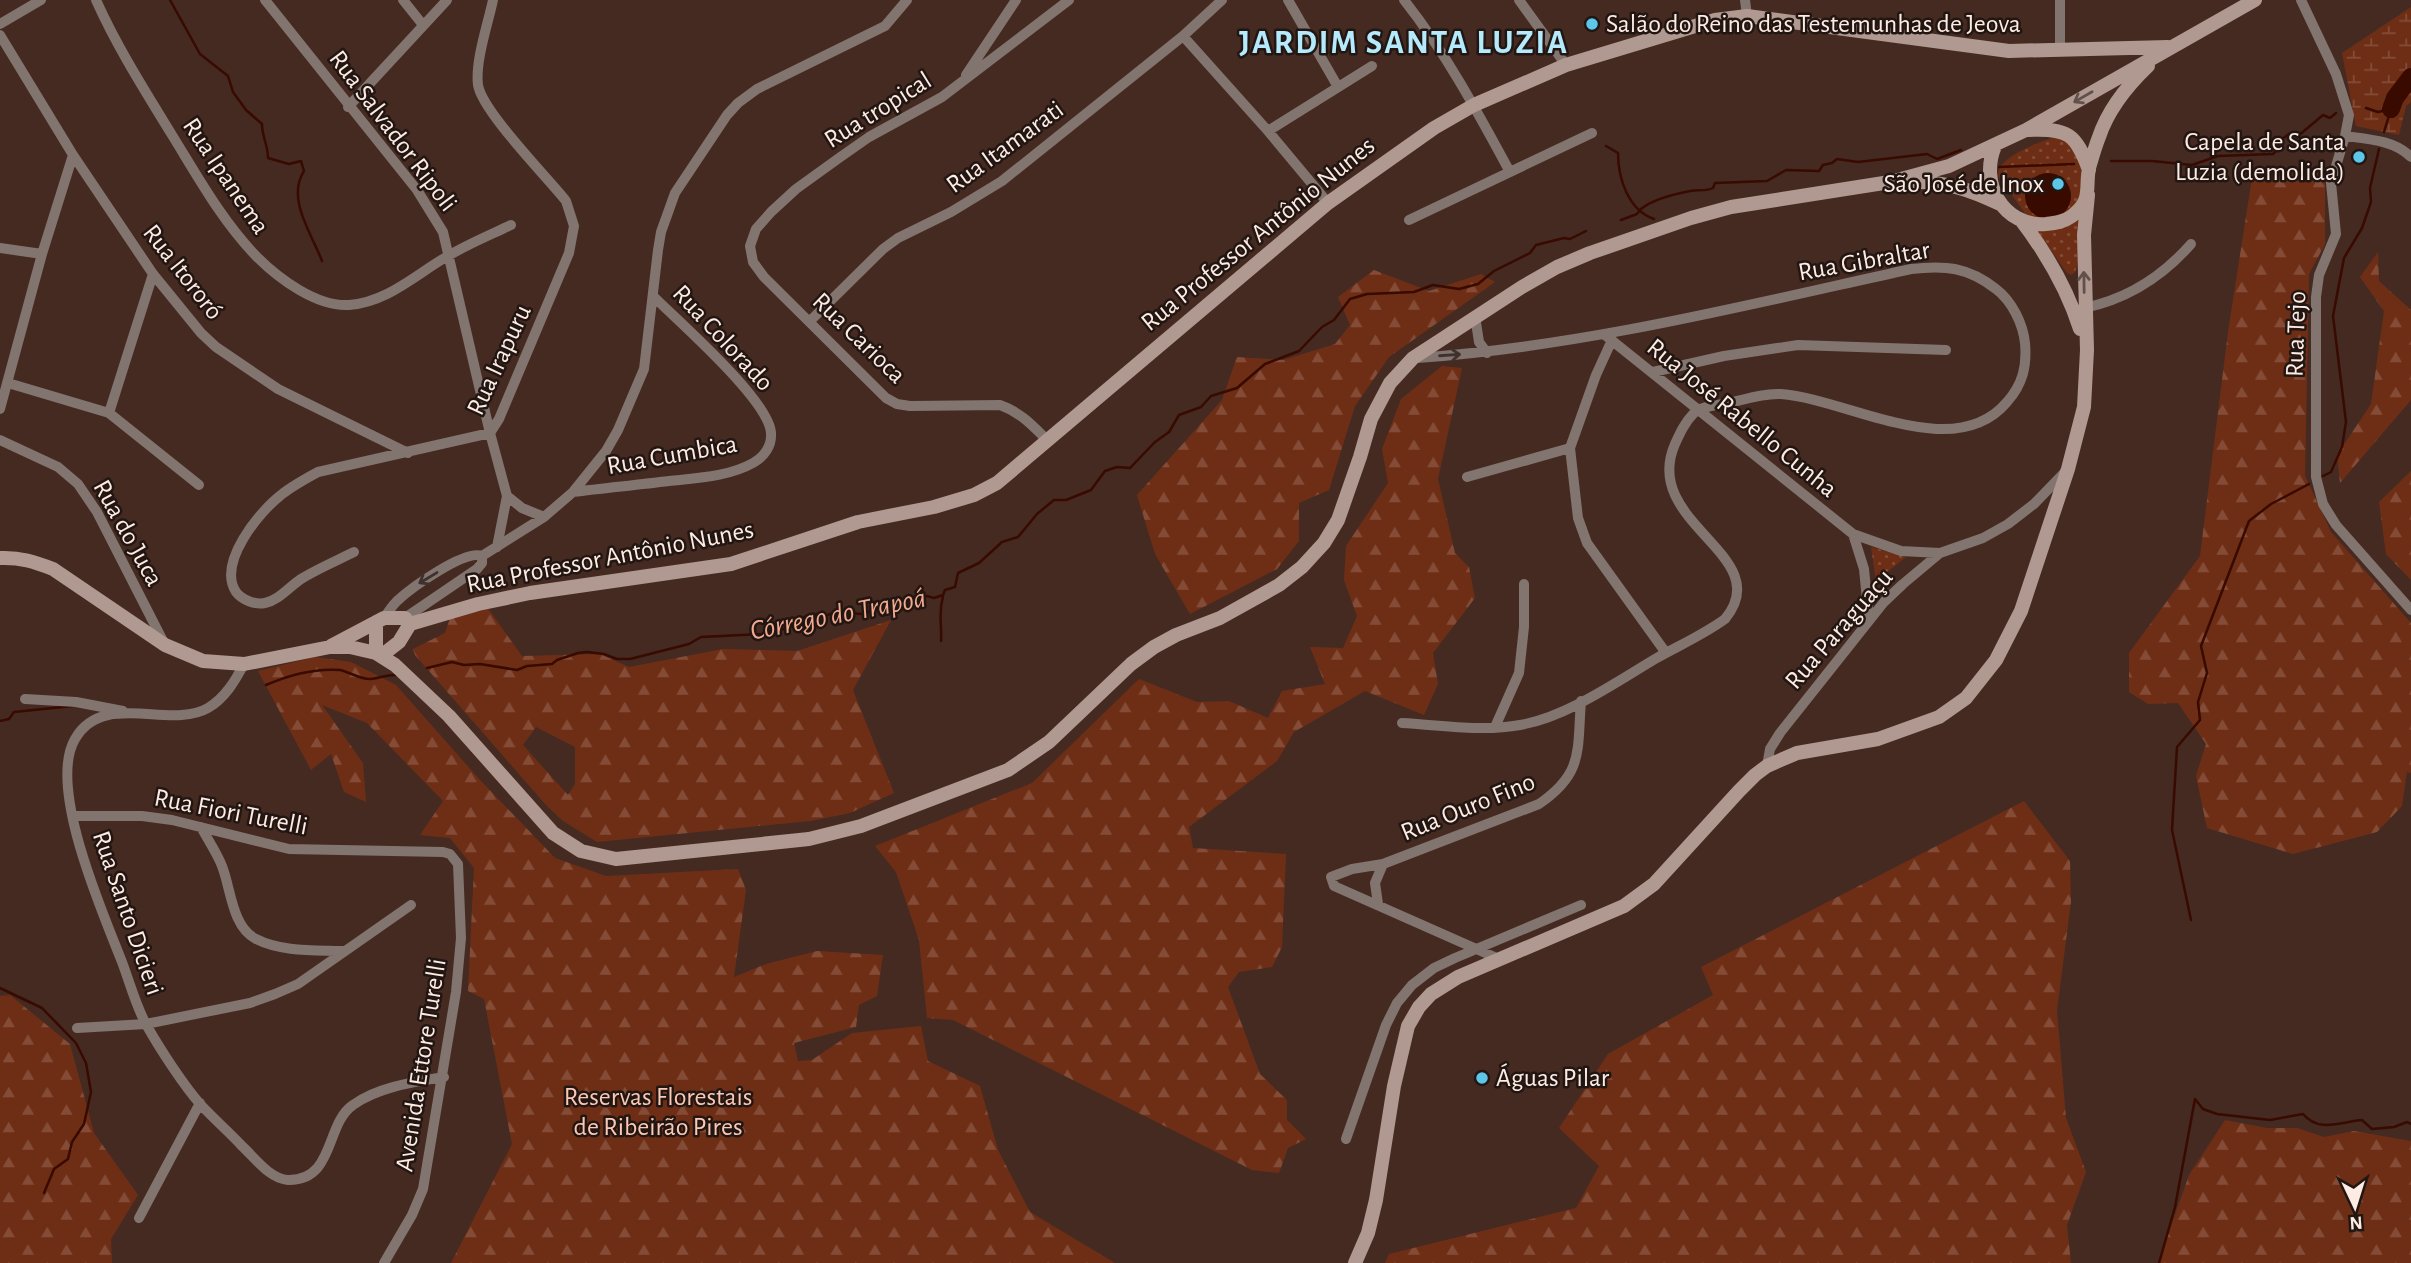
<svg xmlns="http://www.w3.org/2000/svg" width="2411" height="1263" font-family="'Alegreya Sans',sans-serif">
<defs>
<pattern id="green-dots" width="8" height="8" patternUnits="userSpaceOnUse" patternTransform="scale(1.75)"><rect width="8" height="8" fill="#6e2e15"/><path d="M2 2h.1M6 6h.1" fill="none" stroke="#844c37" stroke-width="1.8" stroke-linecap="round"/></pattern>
<pattern id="forest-firs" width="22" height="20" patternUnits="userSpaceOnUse" patternTransform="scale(1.75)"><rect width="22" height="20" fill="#6e2e15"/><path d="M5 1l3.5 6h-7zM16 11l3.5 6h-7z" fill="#844c37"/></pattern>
<pattern id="wetland-marsh" width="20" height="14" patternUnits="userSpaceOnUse" patternTransform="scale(1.75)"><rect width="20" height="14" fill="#6e2e15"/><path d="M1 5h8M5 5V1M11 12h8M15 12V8" fill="none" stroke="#844c37"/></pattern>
</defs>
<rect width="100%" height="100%" fill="#452a21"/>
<path fill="url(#green-dots)" d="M2052,138H2064L2081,159L2082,209L2077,266L2075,272L2071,275L2067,273L1998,175C1998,157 2037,143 2052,138Z
M1871,547L1906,557L1876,581Z"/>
<path fill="url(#forest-firs)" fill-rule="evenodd" d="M2325,173V244L2309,274L2305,476L2331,532L2411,623V773L2407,772L2402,806L2377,832L2293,854L2207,828L2196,776L2206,744L2178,703L2148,704L2129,692V653L2200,556L2228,332L2252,178Z
M2378,252L2379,281L2411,310V400L2340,483L2337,455L2371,404L2384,311L2360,277Z
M1374,270L1429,291L1481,274L1495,282L1389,357L1355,406L1329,490L1299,503V541L1277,569L1190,614L1155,554L1137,495L1222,400L1237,357L1283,360L1335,344L1350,325L1338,297Z
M1442,366L1462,368L1438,479L1455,553L1469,567L1475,598L1433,653L1438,684L1424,715L1365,691L1294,732L1277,761L1189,827L1193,848L1286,854L1282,947L1272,967L1239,972L1228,987L1260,1074L1287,1100V1120L1306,1139L1288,1148L1279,1173L1252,1170L953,1020L927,1018L919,940L896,872L875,846L1032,783L1139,679L1197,702L1229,701L1268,718L1282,691L1325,684L1310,647L1343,648L1357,616L1344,580L1346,546L1388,483L1382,449L1401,399Z
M2411,471V580L2386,554L2379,502Z
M487,607L522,656L600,654L629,667L723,649L797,651L891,620L853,690L894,793L850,813L810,821L597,842L563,821L546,805L415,655L413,649L445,633L450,618ZM536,727L575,747V784L568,795L523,745Z
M315,657L351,662L396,685L480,780L555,858L606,876L738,869L746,890L734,977L766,964L817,951L883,955L877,996L859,1005L856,1027L794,1043L798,1061L812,1060L852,1033L921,1026L928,1061L980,1086L998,1150L1030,1212L1115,1263H451L512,1144L484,999L468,991L474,868L450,838L420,835L443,801L367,723L322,705L363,763L366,802L344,792L331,754L311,770L258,671Z
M2024,801L2070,861L2071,902L2057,1010L2066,1118L2086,1172L2067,1225L2071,1263H1385L1389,1254L1576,1208L1599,1166L1559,1128L1608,1054L1713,995L1701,967Z
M10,995L70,1044L94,1133L138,1195L111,1239L112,1263H0V996Z
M2225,1120L2267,1128H2297L2324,1137L2354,1131L2411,1141V1263H2158L2189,1175Z"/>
<path fill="url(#wetland-marsh)" d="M2411,7V102L2406,106L2399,135L2356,126L2342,53Z"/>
<path fill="#380a00" d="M2025 196a23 23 0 1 1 46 0a23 23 0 1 1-46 0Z"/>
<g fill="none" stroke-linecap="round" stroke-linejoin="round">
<path stroke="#380a00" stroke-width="2.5" d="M170,0L200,54L228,76L233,92L246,110L262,124C262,137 268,145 268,158L289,164L301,161L304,171C286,199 312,234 322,261
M2366,108L2378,112L2391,109
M2384,132L2391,109
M1606,146L1618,153C1618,178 1628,210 1654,219
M2111,161H2152L2192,165L2218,156L2273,154L2282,145V139L2289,134L2298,136L2323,115L2330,118L2336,113
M1999,167L2074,164
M1621,220L1637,214C1644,201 1675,194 1690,191C1699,189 1705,192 1713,188L1715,183L1767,181L1786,170L1819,171L1823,165L1832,163L1837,159L1858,162L1927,154L1937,159L1961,150
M2323,476L2331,472L2342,447L2346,422L2333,316L2344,258L2362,228L2371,202L2370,188L2379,149
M941,641C942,623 938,615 943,596
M427,668L452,662L464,665L480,664L517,670L527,666L552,664L557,660L578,653L587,652L604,654L617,659H630L689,644L701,637L762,634L772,630L786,629L806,616L816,614L826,616L834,612L861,614L927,596L934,598L943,595L945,590L955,587L958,573L979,563L1002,542L1018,537L1037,514L1054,500H1066L1091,490L1105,471L1117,467L1130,468L1155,442L1169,432L1179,415L1201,407L1211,396L1237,388L1265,364L1299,351L1322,327L1334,320L1350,299L1367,294L1414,292L1433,285L1459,289L1478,284L1494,271L1530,253L1536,245L1564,238L1570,239L1586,231
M266,685C289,675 314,668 340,670C350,672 361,680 371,679C381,678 388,674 397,675
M0,721L9,719L14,712L73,706
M2191,920L2172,830L2177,747L2200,720L2198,702L2207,673L2201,646L2249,521L2271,504L2309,484
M0,988L42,1008L76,1043L86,1063L91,1092L84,1124L72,1142L68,1159L54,1169L44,1193
M2195,1099L2203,1109L2217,1114L2270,1120L2303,1114C2319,1133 2340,1122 2362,1120L2372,1129L2394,1127L2407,1122L2411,1124
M2159,1263L2175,1207L2195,1099"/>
<path stroke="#380a00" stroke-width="18" d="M2391,109L2395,98L2411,77"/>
<path stroke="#82746f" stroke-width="10" d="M96,0C117,47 145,91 172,135C198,177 222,221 257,257C279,279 317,307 349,305C388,302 416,274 448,256C468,244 490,235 511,225
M265,0L417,190L443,232L490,433L507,496L497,547
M403,0L423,25
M1288,0L1338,87
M1404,0C1446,53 1478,113 1510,172
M1519,0L1566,65
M1745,0L1747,16
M2060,0V51
M2301,0L2336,74L2349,115L2345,136L2331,183L2336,234L2319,275L2316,297V477L2323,504L2336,525L2411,610
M0,24L41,0
M0,35L73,155L153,274L201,333L216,347L278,389L408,453
M1183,36L1268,131L1328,203
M966,75L1016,0
M348,107L447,0
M1268,131L1372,66
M2345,136C2367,139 2394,140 2411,157
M1409,220L1592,133
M0,248L42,254
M2084,308C2128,299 2162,277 2191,244
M1475,316L1479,342L1487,353
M810,321L883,249L898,238L951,212L1002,181L1183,36L1222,0
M1605,335L1853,534L1901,551L1940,553
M1612,340L1596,375L1570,448L1578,518L1587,543L1666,653
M1653,372L1724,356L1798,345L1946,350
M8,383L109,413L199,485
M0,409L42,254L73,155
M109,413L153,274
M0,440L58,467L78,484L97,512L163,641
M1047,440C1032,425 1020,412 1000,405L910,406L897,404L886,398L764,277L753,262L750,246L756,229L771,212L796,189L839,158L869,137L942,97L1069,0
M1467,477L1570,448
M573,492C605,488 637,485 669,481C696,478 728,477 753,463C764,457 772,446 771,433C769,400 678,321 653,296
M507,496L522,508L544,517
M1853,534L1864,569L1869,620
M354,552C336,561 317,569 301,579C289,587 279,600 265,603C255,605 242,600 236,592C217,563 259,512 281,495C292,486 305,479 318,472L490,433L499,419L569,253L574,226L566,201C547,177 482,111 478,85C475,61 488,24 493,0
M384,618C388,612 392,606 397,601C411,588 465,549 482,556
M405,618L477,569L482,563V556L544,517L573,492L606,451L618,430L644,369L658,250L661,232L675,193L727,115L738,103L757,89L885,26L907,0
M244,664C235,681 225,698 208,708C170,730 103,690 75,739C47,787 103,913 122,962C130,983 136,1007 147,1026C160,1049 184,1086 201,1105C214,1119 229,1132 242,1146C255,1158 270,1179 288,1180C335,1181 325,1124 353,1105C378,1087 414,1082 444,1077
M25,699L76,702L123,711
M1402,723C1440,725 1482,732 1520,725C1566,717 1615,683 1655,659C1678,646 1703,635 1725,619C1778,555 1640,524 1675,444C1680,433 1685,422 1694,413C1701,406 1719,405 1729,403C1746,399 1764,393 1781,394C1848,399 1954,465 2007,402C2023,384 2027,366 2025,343C2023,324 2012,301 1996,289C1968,267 1945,265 1911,269C1747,305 1585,346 1417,358
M1495,727L1519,673L1524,627V584
M1767,766L1770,749L1780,733L1884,602L1903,584L1940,553L1983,538L2008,524L2034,504L2065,472
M74,816H142L172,820L289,849L443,852L450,854L458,864L461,938L456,992L423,1189L412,1215L384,1263
M201,827C208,840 217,853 222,866C231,889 232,927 256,939C281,952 315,950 342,951
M1378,904L1375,883L1383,864
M1499,959L1334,886L1331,877L1352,869L1383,864L1539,804C1584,773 1577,751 1581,701
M77,1028L146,1024L250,1003L275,994L298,984L411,905
M1346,1139L1386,1025L1397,1003L1412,985L1434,968L1455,958L1581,905
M139,1218L200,1103"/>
<path stroke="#b09991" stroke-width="14" d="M2029,130C2068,128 2076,134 2089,170
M1995,146C1979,183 2003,227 2046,224C2055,223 2064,222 2072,216C2093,200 2085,189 2089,168C2092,158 2095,147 2099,137C2108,110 2127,86 2148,66
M1913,182C1945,181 1971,190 2000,204
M2021,220C2047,254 2067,288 2080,329
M0,558C20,557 35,562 53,569L165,645L203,661L244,664L330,647H350L376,653L395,665L449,716L553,833L581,851L616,859L809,839L861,826L1008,770L1049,742L1131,664L1154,647L1176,635L1220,618L1279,585L1302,567L1324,543L1338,520L1360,457L1371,419L1390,383L1413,358L1522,287L1557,267L1590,253L1691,218L1731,207L1890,182L1949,166L2026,130L2255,0
M376,622V653
M410,624L478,604L530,593L731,564L858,522L934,507L974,495L997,483L1328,203L1434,128L1474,105L1566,65L1715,20L1747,16L2009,51L2168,47
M331,646L384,618H405L410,624
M381,656L399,642L410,624
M1355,1263L1368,1233L1376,1200L1394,1086L1408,1026L1419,1007L1431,994L1458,977L1624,906L1654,884L1739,791L1755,775L1767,766L1797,753L1878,739L1939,717L1966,698L1996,660L2021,611L2068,469L2084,407L2087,350L2084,235L2088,195"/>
</g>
<defs><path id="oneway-shaft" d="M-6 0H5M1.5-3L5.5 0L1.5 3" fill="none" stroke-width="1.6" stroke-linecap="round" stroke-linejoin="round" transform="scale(1.75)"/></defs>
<g stroke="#62514b">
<use href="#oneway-shaft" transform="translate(2083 97) rotate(150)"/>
<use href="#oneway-shaft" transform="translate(2084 282) rotate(-91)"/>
</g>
<g stroke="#3f322e">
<use href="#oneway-shaft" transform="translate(1450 355) rotate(-4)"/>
<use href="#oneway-shaft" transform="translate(428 578) rotate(149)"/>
</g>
<g fill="#5cc7e8" stroke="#221612" stroke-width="2.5">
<circle cx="1592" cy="24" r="7"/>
<circle cx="2359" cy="157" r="7"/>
<circle cx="2058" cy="184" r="7"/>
<circle cx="1482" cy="1078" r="7"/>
</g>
<g text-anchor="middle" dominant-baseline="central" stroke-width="5" stroke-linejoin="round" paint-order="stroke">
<g font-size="26" fill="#fdebe4" stroke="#221612" text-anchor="start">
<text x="1606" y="24">Salão do Reino das Testemunhas de Jeova</text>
<text x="2345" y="142" text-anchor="end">Capela de Santa<tspan x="2345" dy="30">Luzia (demolida)</tspan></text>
<text x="2044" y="184" text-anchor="end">São José de Inox</text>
<text x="1496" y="1078">Águas Pilar</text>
</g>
<g font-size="26" fill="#fdebe4" stroke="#221612">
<text transform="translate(878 110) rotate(-32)">Rua tropical</text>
<text transform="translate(393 131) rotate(53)">Rua Salvador Ripoli</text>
<text transform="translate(1005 147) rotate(-36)">Rua Itamarati</text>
<text transform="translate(226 176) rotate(56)">Rua Ipanema</text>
<text transform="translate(1258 234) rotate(-39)">Rua Professor Antônio Nunes</text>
<text transform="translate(1864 261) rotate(-10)">Rua Gibraltar</text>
<text transform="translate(183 272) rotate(52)">Rua Itororó</text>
<text transform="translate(2296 334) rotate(-88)">Rua Tejo</text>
<text transform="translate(723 338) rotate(47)">Rua Colorado</text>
<text transform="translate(859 338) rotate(44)">Rua Carioca</text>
<text transform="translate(499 360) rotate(-65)">Rua Irapuru</text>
<text transform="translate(1742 418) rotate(39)">Rua José Rabello Cunha</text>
<text transform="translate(672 455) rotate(-10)">Rua Cumbica</text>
<text transform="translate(128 533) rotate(61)">Rua do Juca</text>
<text transform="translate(610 557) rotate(-11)">Rua Professor Antônio Nunes</text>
<text transform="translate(1839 629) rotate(-49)">Rua Paraguaçu</text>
<text transform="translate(1468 807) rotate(-22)">Rua Ouro Fino</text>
<text transform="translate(231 812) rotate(11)">Rua Fiori Turelli</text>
<text transform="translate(128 913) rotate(71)">Rua Santo Dicieri</text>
<text transform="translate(421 1065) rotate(-81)">Avenida Ettore Turelli</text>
</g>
<g font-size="26" fill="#fbc8b5" stroke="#221612">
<text x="658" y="1097">Reservas Florestais<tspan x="658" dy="30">de Ribeirão Pires</tspan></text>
</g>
<g font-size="28" font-style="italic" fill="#f3a98f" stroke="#221612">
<text transform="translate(838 615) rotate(-11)">Córrego do Trapoá</text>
</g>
<g font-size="33" font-weight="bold" letter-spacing="2" fill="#b4eafc" stroke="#221612">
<text x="1404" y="43">JARDIM SANTA LUZIA</text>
</g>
</g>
<g transform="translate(2355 1207) rotate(176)" stroke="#221612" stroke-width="5" paint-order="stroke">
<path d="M0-5L12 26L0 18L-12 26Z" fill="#fdebe4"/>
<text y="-10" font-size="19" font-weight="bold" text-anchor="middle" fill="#fdebe4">N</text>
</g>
</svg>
